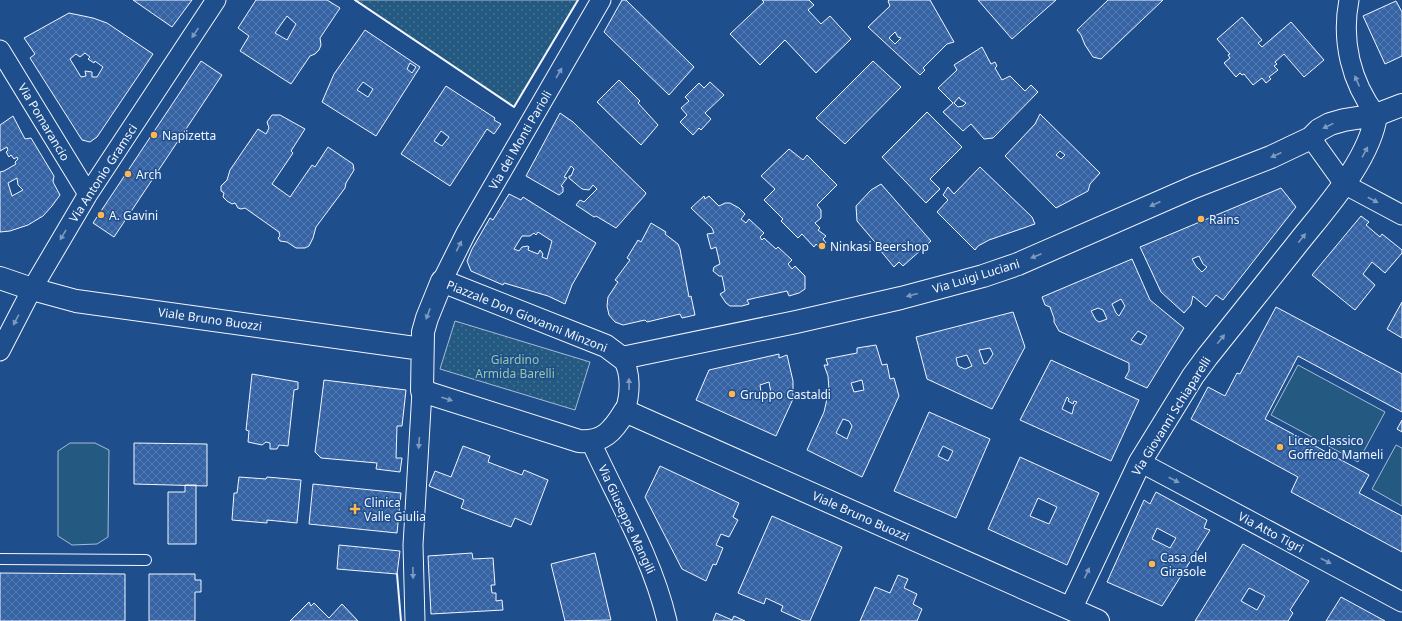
<svg xmlns="http://www.w3.org/2000/svg" width="1402" height="621" font-family="'Noto Sans',sans-serif">
<defs>
<pattern id="garden-dots" width="8" height="8" patternUnits="userSpaceOnUse"><rect width="8" height="8" fill="#245a82"/><path d="M2 2h.1M6 6h.1" fill="none" stroke="#447295" stroke-width="1.8" stroke-linecap="round"/></pattern>
<pattern id="building-cross-hatch" width="8" height="8" patternUnits="userSpaceOnUse"><rect width="8" height="8" fill="#3563a3"/><path d="M0 0l8 8M0 8l8-8" fill="none" stroke="#537ab1"/></pattern>
</defs>
<rect width="100%" height="100%" fill="#1f4e8c"/>
<path fill="#245a82" stroke="#a8bbd7" d="M1298,365L1385,412L1358,462L1271,415Z
M70,443H95L109,450L108,537L97,544L72,545L58,536V451Z
M1396,445L1402,448V506L1372,489Z"/>
<path fill="url(#garden-dots)" stroke="#a8bbd7" d="M354,0H578L514,107Z
M455,321L590,362L575,410L440,369Z"/>
<path fill="url(#building-cross-hatch)" stroke="#f2f6ff" fill-rule="evenodd" d="M133,0H192L172,27Z
M256,0H327L340,8L320,38L321,45L319,50L315,54L310,56L291,84L240,51L249,36L238,28ZM287,16L296,24L287,40L275,33Z
M622,0H626L694,67L669,95L604,32Z
M762,0H809L814,5L808,10L821,24L830,16L851,39L816,73L785,40L760,65L730,34L764,2Z
M889,0H930L954,42L947,44L923,68L925,70L920,75L868,27L890,6L888,1ZM895,32L898,37L901,38L895,44L889,38Z
M978,0H1056L1012,39Z
M1108,0H1163L1101,59L1093,57L1085,45L1081,35L1077,30Z
M1396,1L1402,12V56L1385,64L1363,16Z
M69,13L93,18L107,23L153,54L97,137L90,142L82,140L30,58L35,54L24,38ZM85,53L90,57L88,59L94,63L95,61L103,67L97,77H92V72L85,71L86,76L81,77L70,59L76,54L80,57Z
M1242,17L1262,40L1258,43L1262,47L1291,22L1324,60L1304,77L1284,54L1275,62L1277,64L1274,66L1278,70L1269,77L1271,79L1266,83L1262,78L1253,85L1244,74L1242,75L1240,73L1236,77L1224,63L1230,58L1228,55L1230,54L1217,39Z
M365,30L420,67L376,136L322,102L334,74ZM410,63L416,67L412,73L407,69ZM363,82L373,89L368,97L357,90Z
M982,47L991,64L995,62L997,66L995,68L1002,80L1010,76L1025,91L1031,85L1038,92L996,135L993,138L984,139L971,124L963,131L943,112L953,103L938,88L957,70L954,65ZM959,97L960,99L966,103L963,106L958,107L954,103Z
M201,61L222,75L114,237L93,223Z
M873,61L901,87L845,144L816,118Z
M619,80L640,101L638,103L658,125L641,145L597,102Z
M710,82L724,95L705,113L711,119L701,130L699,128L693,135L680,122L687,115L681,108L689,101L685,97L699,83L704,88Z
M446,86L495,118L494,120L501,124L494,134L487,129L450,186L401,154ZM441,131L449,137L442,146L434,141Z
M927,112L962,147L930,179L940,189L926,203L882,157Z
M560,113L573,122L646,193L645,195L616,228L596,216L594,217L576,205L580,200L584,202L597,189L593,185L589,190L582,189L569,178V176H571L574,169L571,166L564,177L567,178L561,186L563,187V192L559,195L526,176Z
M1040,114L1100,173L1090,184L1088,191L1056,208L1005,156L1035,124ZM1060,151L1065,155L1061,159L1056,155Z
M272,115H280L305,129L291,151L293,153L272,184L290,197L312,165L315,167L328,147L353,164L354,170L346,183L345,188L316,227L313,238L309,246L305,248H296L287,242L280,241L278,238L280,236L279,232L245,208L241,209L238,208L235,203L232,204L227,201L223,197L224,193L221,191V186L227,180L230,170L258,129L266,134L269,128L267,122Z
M13,116L25,139L31,138L54,176L53,182L60,195L52,206L43,216L28,225L10,231L0,232V172L4,171L16,164L15,162L18,159L17,157L14,159L11,155L9,157L6,152L8,150L7,147L0,151V125ZM17,178L18,185L23,190L12,196L8,183Z
M789,149L803,160L807,155L837,185L817,205L821,210V218L815,223L820,228L818,230L826,236L823,239L826,243L820,248L816,244L814,247L802,234L798,238L781,221L783,219L764,200L775,189L761,176Z
M980,167L1032,217L1035,224L989,240L978,246L975,250L937,212L948,200L943,195L948,187L954,194Z
M881,184L931,241L903,266L899,262L894,267L880,250L881,249L880,248L857,221L856,206L871,190Z
M1281,188L1296,207L1223,300L1216,295L1206,307L1193,296L1191,305L1184,313L1161,292L1140,247ZM1199,256L1203,264L1207,267L1202,272L1196,266L1192,259Z
M509,194L521,200L523,197L596,243L572,285L565,304L548,296L504,283L503,285L471,271L467,261L472,249L490,218L493,220ZM538,232L552,241L547,259L542,257L543,254L540,250L538,254L528,250L529,247L528,246L522,247L519,251L514,249L522,236H530L534,233L536,235Z
M704,196L705,199L709,196L719,206L725,203H730L739,208L745,214L741,219L746,223L749,219L764,233L760,237L762,240L764,238L776,249L778,247L792,260L788,264L792,269L795,266L805,276V289L799,293L789,296L787,291L755,298L747,300L749,304L742,306H730L726,303L720,294L725,291L722,276H719L713,271L714,267L720,264L716,247L711,249L707,234L714,233L712,228L691,208Z
M1361,216L1369,222L1366,225L1380,237L1382,234L1402,250V253L1385,273L1372,262L1363,274L1375,285L1355,310L1312,275Z
M651,223L666,232L665,234L678,244L680,249L689,297L691,296L695,315L682,318L680,314L647,322L645,320L623,325L615,322L609,315L607,306L608,297L618,282L615,280L630,260L627,258L638,240L641,242Z
M1132,259L1150,300L1184,328L1147,388L1125,378L1129,371V363L1059,331L1054,322V318L1050,307L1045,305L1042,297ZM1121,299L1125,306L1119,316L1116,313L1112,304ZM1098,308L1103,310L1107,319L1099,322L1096,320L1091,311ZM1138,331L1147,336L1141,345L1131,340Z
M1402,302V338L1387,329Z
M1276,307L1402,374V412L1298,356L1265,419L1369,475L1359,493L1402,516V552L1291,492L1298,477L1191,419L1208,387L1225,396L1237,373L1240,374Z
M1013,312L1025,347L992,409L927,379L916,337ZM990,348L993,354L987,363L984,364L979,350ZM967,355L972,366L965,369L958,366L956,358Z
M876,345L882,365L887,364L890,379L894,378L899,396L862,477L807,450L824,412L829,390L828,376L824,365H828L826,359L857,353V348ZM862,380L864,390L854,392L851,383ZM843,419L849,421L852,426L847,439L836,433Z
M779,354V358L787,355L793,381V399L776,436L696,400L709,370ZM769,382L771,393L770,396L761,392L760,385Z
M1051,360L1139,400L1111,461L1020,420ZM1067,397L1069,399L1068,401L1073,404L1074,401L1077,402L1074,406L1072,414L1062,409Z
M252,374L298,382V389L294,390L288,446L279,445L277,449H270V443L266,442L262,445L248,442L249,431L246,430Z
M324,380L406,390L402,426H397L396,458H402L400,472L376,469L377,463L321,458L315,452Z
M929,412L990,439L956,518L894,491ZM943,446L953,451L948,461L938,456Z
M1402,420V432L1397,429Z
M134,443L207,444V486L134,484Z
M463,446L490,456L488,462L522,475L524,470L548,480L531,525L515,518L511,527L461,508L464,500L429,486L435,471L451,477Z
M1020,457L1099,493L1067,565L988,529ZM1038,498L1057,507L1049,524L1030,516Z
M660,466L739,503L733,517L738,520L729,537L721,534L716,545L723,548L716,565L713,564L706,581L682,569L645,497Z
M239,477L266,479L267,477L301,480L297,523L267,520V523L232,520L234,493H237Z
M313,484L401,493L397,533L309,524Z
M185,485H196V544H168V492H185Z
M1156,492L1207,520L1204,528L1210,530L1162,606L1107,582L1144,500L1150,504ZM1157,528L1176,538L1170,548L1152,539Z
M772,516L842,547L810,621H803L781,611L783,606L766,598L764,604L738,593Z
M1243,544L1309,581L1290,610L1293,613L1288,621H1195ZM1249,588L1265,596L1257,610L1241,601Z
M339,545L400,551L397,574L337,569Z
M472,553L473,559L493,558L495,585H491L492,593H496V601L502,600L503,610L431,614L428,556Z
M595,553L611,620L565,621L551,564Z
M0,573L125,574V621H0Z
M149,574H195V580H201V592H195V621H149Z
M898,575L908,579L904,588L917,594L913,604L922,609L917,621H860L875,587L890,593Z
M1341,597L1385,621H1326Z
M309,602L311,606L314,603L329,618L342,604L358,621H290Z
M716,613L732,620L734,616L745,621H713Z"/>
<g fill="none" stroke-linecap="round" stroke-linejoin="round">
<defs>
<path id="service" d="M0,559L146,560"/>
<path id="minor" d="M1349,0C1341,41 1351,82 1376,115
M0,50L88,194
M1311,138L1344,184L1402,215
M442,281L466,233L601,0
M0,351L32,289L88,194L216,0
M622,358C632,373 630,395 625,411
M591,442C618,501 652,557 667,621
M1140,462L1402,602
M415,621L413,545L422,391"/>
<path id="tertiary" d="M0,278L32,289L76,301L422,349
M1071,608L1140,462L1193,376L1207,357C1236,321 1265,284 1294,248C1322,212 1370,161 1376,115
M1098,621L625,411C613,431 603,443 579,441L422,391L423,332L427,318L442,281L606,346L622,358L796,322L901,298L983,276L1018,264L1194,187L1271,157L1311,138L1319,130L1330,124L1344,120L1376,115L1402,105"/>
</defs>
<use href="#service" stroke="#f2f6ff" stroke-width="12"/>
<use href="#minor" stroke="#f2f6ff" stroke-width="21"/>
<use href="#tertiary" stroke="#f2f6ff" stroke-width="24"/>
<use href="#service" stroke="#1f4e8c" stroke-width="10"/>
<use href="#minor" stroke="#1f4e8c" stroke-width="19"/>
<use href="#tertiary" stroke="#1f4e8c" stroke-width="22"/>
<path stroke="#f2f6ff" stroke-width="2" d="M355,0L514,107L578,0
M397,574L401,621"/>
</g>
<defs><path id="oneway-solid" d="M-6-.8H1V-3.2L6.5 0L1 3.2V.8H-6Z"/></defs>
<g fill="#7e9ac0">
<use href="#oneway-solid" transform="translate(195 33) rotate(124)"/>
<use href="#oneway-solid" transform="translate(559 73) rotate(-60)"/>
<use href="#oneway-solid" transform="translate(1357 81) rotate(-113)"/>
<use href="#oneway-solid" transform="translate(1328 126) rotate(154)"/>
<use href="#oneway-solid" transform="translate(1365 152) rotate(-62)"/>
<use href="#oneway-solid" transform="translate(1276 155) rotate(155)"/>
<use href="#oneway-solid" transform="translate(1373 200) rotate(28)"/>
<use href="#oneway-solid" transform="translate(1155 204) rotate(156)"/>
<use href="#oneway-solid" transform="translate(63 235) rotate(121)"/>
<use href="#oneway-solid" transform="translate(1302 238) rotate(-52)"/>
<use href="#oneway-solid" transform="translate(459 246) rotate(-63)"/>
<use href="#oneway-solid" transform="translate(1036 256) rotate(157)"/>
<use href="#oneway-solid" transform="translate(912 295) rotate(165)"/>
<use href="#oneway-solid" transform="translate(428 314) rotate(110)"/>
<use href="#oneway-solid" transform="translate(16 320) rotate(118)"/>
<use href="#oneway-solid" transform="translate(1221 339) rotate(-51)"/>
<use href="#oneway-solid" transform="translate(629 384) rotate(-91)"/>
<use href="#oneway-solid" transform="translate(447 399) rotate(18)"/>
<use href="#oneway-solid" transform="translate(419 443) rotate(94)"/>
<use href="#oneway-solid" transform="translate(1174 480) rotate(28)"/>
<use href="#oneway-solid" transform="translate(1326 561) rotate(28)"/>
<use href="#oneway-solid" transform="translate(413 573) rotate(89)"/>
<use href="#oneway-solid" transform="translate(1087 573) rotate(-65)"/>
</g>
<g fill="#ffb74d" stroke="#1f4e8c" stroke-width="1.5">
<circle cx="154" cy="135" r="4"/>
<circle cx="128" cy="174" r="4"/>
<circle cx="101" cy="215" r="4"/>
<circle cx="1201" cy="219" r="4"/>
<circle cx="822" cy="246" r="4"/>
<circle cx="732" cy="394" r="4"/>
<circle cx="1280" cy="447" r="4"/>
<path d="M353 503h4v4h4v4h-4v4h-4v-4h-4v-4h4z"/>
<circle cx="1152" cy="564" r="4"/>
</g>
<g text-anchor="middle" dominant-baseline="central" stroke-width="3" stroke-linejoin="round" paint-order="stroke">
<g font-size="12" fill="#f2f6ff" stroke="#1f4e8c">
<text transform="translate(44 122) rotate(59)">Via Pomarancio</text>
<text transform="translate(520 140) rotate(-60)">Via dei Monti Parioli</text>
<text transform="translate(103 173) rotate(-57)">Via Antonio Gramsci</text>
<text transform="translate(976 276) rotate(-17)">Via Luigi Luciani</text>
<text transform="translate(527 316) rotate(22)">Piazzale Don Giovanni Minzoni</text>
<text transform="translate(210 319) rotate(8)">Viale Bruno Buozzi</text>
<text transform="translate(1171 416) rotate(-58)">Via Giovanni Schiaparelli</text>
<text transform="translate(861 516) rotate(24)">Viale Bruno Buozzi</text>
<text transform="translate(627 519) rotate(65)">Via Giuseppe Mangili</text>
<text transform="translate(1271 532) rotate(28)">Via Atto Tigri</text>
</g>
<g font-size="12" fill="#f2f6ff" stroke="#1f4e8c" text-anchor="start">
<text x="162" y="135">Napizetta</text>
<text x="136" y="174">Arch</text>
<text x="109" y="215">A. Gavini</text>
<text x="1209" y="219">Rains</text>
<text x="830" y="246">Ninkasi Beershop</text>
<text x="740" y="394">Gruppo Castaldi</text>
<text x="1288" y="440">Liceo classico<tspan x="1288" dy="14">Goffredo Mameli</tspan></text>
<text x="364" y="502">Clinica<tspan x="364" dy="14">Valle Giulia</tspan></text>
<text x="1160" y="557">Casa del<tspan x="1160" dy="14">Girasole</tspan></text>
</g>
<g font-size="12" fill="#97c8a6" stroke="#1f4e8c">
<text x="515" y="359">Giardino<tspan x="515" dy="14">Armida Barelli</tspan></text>
</g>
</g>
</svg>
